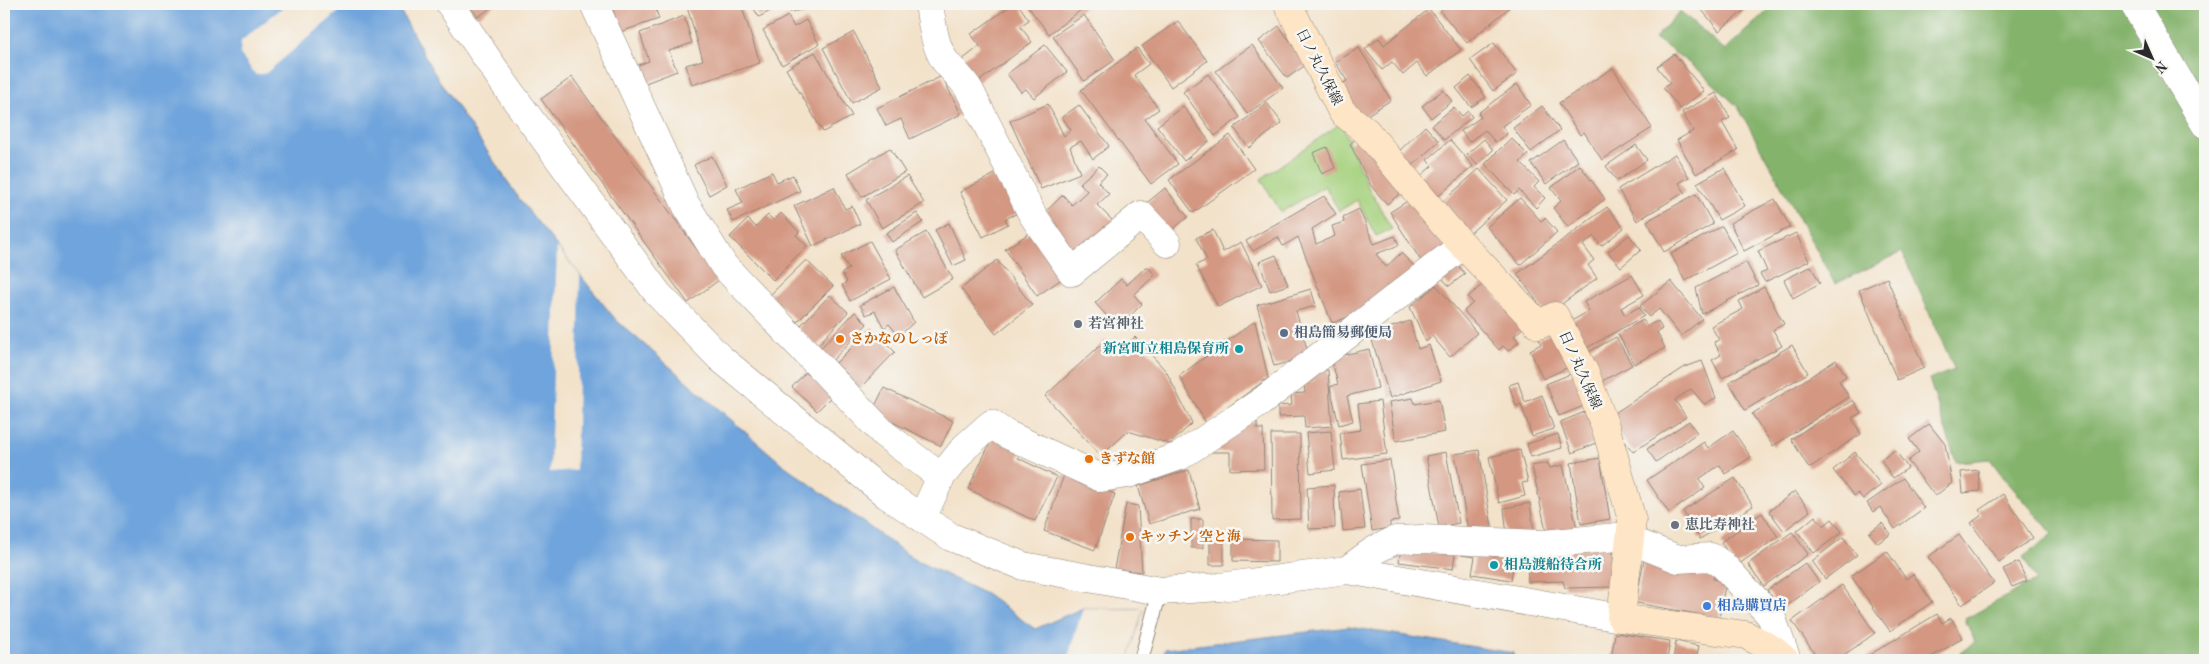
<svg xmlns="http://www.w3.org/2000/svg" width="2209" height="664" font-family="'Old Standard TT','Noto Serif JP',serif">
<rect width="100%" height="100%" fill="#f6f6f2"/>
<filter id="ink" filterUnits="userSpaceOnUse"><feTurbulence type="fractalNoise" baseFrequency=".02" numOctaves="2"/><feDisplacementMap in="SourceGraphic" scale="10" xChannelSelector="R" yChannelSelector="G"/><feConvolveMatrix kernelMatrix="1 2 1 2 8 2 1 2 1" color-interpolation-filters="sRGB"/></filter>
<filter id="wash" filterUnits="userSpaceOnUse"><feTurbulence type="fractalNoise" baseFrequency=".0096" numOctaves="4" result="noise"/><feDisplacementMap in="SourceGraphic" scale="20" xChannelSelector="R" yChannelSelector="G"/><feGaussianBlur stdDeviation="1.12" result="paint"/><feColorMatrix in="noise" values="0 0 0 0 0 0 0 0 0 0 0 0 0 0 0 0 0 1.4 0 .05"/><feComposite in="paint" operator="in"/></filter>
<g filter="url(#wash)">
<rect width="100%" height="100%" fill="#f3e2ca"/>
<path fill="#a5d17d" stroke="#687e54" d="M1341,123L1367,185L1392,229L1376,236L1357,200L1339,211L1325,186L1281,212L1261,179Z"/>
<path fill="#84b36c" stroke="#586f4c" d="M1775,4H2205V660H1962L1960,653L1975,642L1965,619L2036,580L2023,557L2053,534L2004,478L1990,459L1956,462L1929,379L1955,370L1902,252L1835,284L1738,107L1701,72L1655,38L1680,11L1725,50Z"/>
<path fill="#70a4dc" stroke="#4e6884" d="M4,4H400V10L433,71L520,200L616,320L781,463L915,560L986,594L1035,629L1083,608L1143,609L1128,660H4Z
M1349,627L1513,653L1514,660H1161L1165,649Z"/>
<path fill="#f3e2ca" d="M287,4H348L266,73L256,75L240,54L241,41Z
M557,247L580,275L576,470L550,472Z
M1083,608L1143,609L1128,660H1067Z"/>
<g id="blocks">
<path fill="#d49882" d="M468,4H496L478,17Z
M611,4H654L659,19L620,32Z
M686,4H741L760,63L692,85L686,65L703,60Z
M751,4H774L776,8L759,17Z
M789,4H819L820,7L790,12Z
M1013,4H1018L1029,20L1020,26L1032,42L978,82L962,60L980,46L971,34Z
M1026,4H1089L1049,34Z
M1447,4H1505L1509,8L1467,43L1440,11Z
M1697,4H1752L1719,31Z
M1429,9L1461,50L1427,76L1417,63L1403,75L1392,62L1382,70L1365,49L1379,38L1384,45Z
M1084,15L1115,60L1084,81L1053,36Z
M684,16L692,43L669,51L677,71L643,84L636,66L649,61L640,33Z
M788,16L794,27L806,20L819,44L782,65L763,30Z
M1178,21L1207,61L1171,87L1142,46Z
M1279,26L1307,64L1287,78L1259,41Z
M854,32L882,87L852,103L823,48Z
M1494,43L1517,74L1493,91L1470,60Z
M1045,45L1067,72L1034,98L1026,89L1021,92L1007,74Z
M1252,45L1283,88L1247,114L1216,71Z
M1137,48L1149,64L1134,75L1159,109L1145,119L1178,164L1151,184L1081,90Z
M1359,48L1391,100L1361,119L1340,85L1347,81L1335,62Z
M815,52L852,116L823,132L786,69Z
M1674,54L1704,91L1680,109L1663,88L1670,83L1657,67Z
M1613,68L1652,128L1602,160L1584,132L1580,135L1559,103Z
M1208,74L1240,117L1215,136L1183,92Z
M942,76L961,114L910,139L901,119L886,126L877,108Z
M1470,76L1486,97L1471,107L1456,88Z
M572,77L719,280L688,303L541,99Z
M1517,84L1531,105L1502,126L1507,134L1495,142L1485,130L1469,142L1461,131L1481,117L1478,113Z
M1443,90L1452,101L1431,118L1422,106Z
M1716,93L1730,118L1722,122L1738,150L1696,174L1677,140L1693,131L1682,112Z
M1267,103L1282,123L1249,148L1234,128Z
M1048,104L1064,136L1071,130L1062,117L1079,105L1109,146L1093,159L1081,141L1070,147L1080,173L1041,189L1010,121Z
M1183,106L1209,141L1184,161L1157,126Z
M1542,106L1560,130L1531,152L1513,128Z
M1454,107L1462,116L1468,111L1472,117L1444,140L1432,125Z
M1425,126L1439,141L1408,170L1395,155Z
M1230,135L1254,169L1193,213L1169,180Z
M1360,135L1406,189L1387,204L1371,186L1350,144Z
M1511,138L1528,155L1520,162L1539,182L1534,187L1545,198L1536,208L1519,190L1514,195L1485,164Z
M1484,139L1493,150L1477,165L1467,154Z
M1450,140L1473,166L1434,200L1416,180L1432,166L1427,160Z
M1563,140L1578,161L1546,184L1531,163Z
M1636,145L1647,160L1617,181L1606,166Z
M1327,147L1335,168L1322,174L1313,153Z
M890,148L905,172L862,197L848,173Z
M1675,154L1689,177L1679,183L1685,192L1637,221L1618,189Z
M712,156L727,185L709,195L694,165Z
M1580,165L1605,199L1568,227L1553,208L1561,201L1551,188Z
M1099,166L1107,174L1098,182L1109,194L1097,205L1116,224L1078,260L1039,218L1063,195L1072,205L1087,191L1080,183Z
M1724,168L1745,206L1719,220L1697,183Z
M1479,169L1507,200L1468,235L1440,204Z
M772,172L777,182L793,175L800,191L733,222L727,210L743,203L736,189Z
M999,172L1020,212L1005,219L1008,224L983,237L960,192Z
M907,176L924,203L882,228L866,200Z
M834,187L845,209L852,206L860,224L813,246L794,206Z
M1165,188L1188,217L1166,235L1143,206Z
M1696,194L1713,224L1664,252L1647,221Z
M1324,196L1336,214L1312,229L1316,244L1335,236L1332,226L1344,222L1343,217L1359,209L1374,244L1395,236L1399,245L1376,254L1386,267L1401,253L1418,270L1376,307L1332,323L1298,237L1283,246L1278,237L1253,251L1246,241Z
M1414,197L1448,249L1423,264L1390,212Z
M1520,198L1541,221L1545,218L1557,232L1520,265L1487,227Z
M1775,199L1790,227L1744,251L1730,223Z
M1607,207L1624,228L1601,246L1594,236L1583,245L1594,260L1588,265L1597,278L1547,315L1517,274Z
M781,213L799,232L796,235L807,246L773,280L730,237L748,219L756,227L768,215L774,221Z
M917,213L923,222L892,242L886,233Z
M949,223L966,260L953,266L935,230Z
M1722,226L1737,253L1685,281L1671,254Z
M1034,230L1066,276L1037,296L1005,249Z
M1213,230L1223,252L1241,242L1262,285L1218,307L1196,265L1207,260L1196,238Z
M926,232L953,279L922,297L895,250Z
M1796,233L1809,261L1765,282L1760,274L1767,271L1758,251Z
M1629,235L1641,250L1621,267L1608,252Z
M870,241L891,279L850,301L842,285L847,282L842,273L849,269L841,256Z
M1276,255L1288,285L1270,291L1259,262Z
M806,260L833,286L797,322L770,295Z
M997,260L1032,305L996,334L961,289Z
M1746,262L1758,285L1702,314L1696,288Z
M1458,265L1465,274L1449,286L1442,278Z
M1147,266L1155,275L1134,295L1142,304L1118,328L1095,303L1121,279L1127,285Z
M1811,266L1820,283L1793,298L1784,280Z
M1632,275L1644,295L1621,308L1625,315L1639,307L1644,316L1583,350L1568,323L1589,311L1584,302Z
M1887,278L1924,368L1897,380L1859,290Z
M1671,281L1702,319L1681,336L1659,309L1649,317L1640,306Z
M1484,283L1524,327L1514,336L1519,342L1508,351L1503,346L1499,350L1464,311L1473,303L1468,297Z
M1436,285L1477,333L1450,357L1432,336L1426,342L1410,307Z
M894,287L914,322L899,336L889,324L884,328L875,311L866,315L860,305Z
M1764,287L1784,324L1773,330L1782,346L1722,378L1712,360L1721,355L1714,342L1719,340L1711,326L1743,309L1739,301Z
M1311,289L1316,306L1296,311L1309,356L1274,366L1257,305Z
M830,295L848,312L817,346L798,328Z
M855,312L867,324L830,363L817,352Z
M1643,320L1647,326L1658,321L1662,329L1657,332L1665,348L1634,364L1618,334Z
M1255,321L1268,378L1206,423L1179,376Z
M1410,321L1418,349L1429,345L1441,381L1390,398L1370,334Z
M871,328L895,352L860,388L836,363Z
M1556,331L1571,366L1543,379L1530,350L1541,344L1539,339Z
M1135,337L1166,371L1192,423L1170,444L1128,431L1101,456L1045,396L1106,340L1118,353Z
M1616,337L1632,365L1600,382L1585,354Z
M1792,345L1808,373L1745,410L1729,382Z
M1369,349L1378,388L1347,396L1353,421L1339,425L1330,387L1338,384L1331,358Z
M1836,360L1846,376L1839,381L1849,397L1773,446L1752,414Z
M1702,361L1716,398L1704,404L1691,389L1675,400L1686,417L1633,452L1607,418L1685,367Z
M1328,370L1332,426L1305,428L1304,416L1278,417V406L1292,405L1291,394L1305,393L1304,382L1314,381L1313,371Z
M807,371L833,395L817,411L792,387Z
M1573,373L1586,405L1559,416L1546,384Z
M1518,382L1525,402L1542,395L1554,429L1532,436L1521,404L1516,406L1509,385Z
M884,388L953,421L941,446L872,412Z
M1413,398L1415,404L1439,400L1445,432L1396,441L1389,402Z
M1853,400L1861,413L1852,418L1861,434L1809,468L1791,439Z
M1380,401L1387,454L1343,460L1340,433L1361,430L1358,404Z
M1587,411L1599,442L1572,453L1560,422Z
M1689,421L1697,433L1656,462L1647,449Z
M1257,422V429H1263L1264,469L1230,470V452H1208L1244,423Z
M1929,424L1945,444L1952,483L1935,496L1908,461L1919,452L1909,439Z
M1331,431L1335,470L1310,473L1306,433Z
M1733,431L1751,457L1725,474L1720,465L1699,479L1705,488L1669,513L1647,480L1704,442L1708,448Z
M1271,434H1300L1301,519L1272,520Z
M1558,434L1562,448L1531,457L1527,444Z
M994,435L1023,449L1018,458L1057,477L1035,521L968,489Z
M1479,450L1492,527L1468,531L1455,454Z
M1520,450L1528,482L1522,483L1525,496L1499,503L1489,457Z
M1895,450L1908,468L1893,478L1881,460Z
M1446,452L1459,523L1439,527L1426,456Z
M1855,452L1881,485L1863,499L1858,493L1854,496L1833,470Z
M1600,458L1610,519L1581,524L1571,463Z
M1390,460L1399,521L1390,522V528L1372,531L1362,464Z
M1548,463L1550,468L1563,465L1577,528L1547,535L1532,466Z
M1189,470L1200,509L1149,524L1138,486Z
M1978,470L1980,491L1963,493L1961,472Z
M1064,475L1115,494L1095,550L1044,531Z
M1735,478L1753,506L1700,539L1683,511Z
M1903,478L1924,508L1895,529L1880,507L1873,512L1867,503Z
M1334,485L1335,528L1309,529L1307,487Z
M1360,489L1365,529L1343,531L1339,492Z
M1795,491L1810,511L1784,531L1769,511Z
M2003,494L2033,538L1999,562L1971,523L1982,515L1979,510Z
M1530,503L1535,538L1507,536L1504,508Z
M1126,504L1138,506L1142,572L1114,569Z
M1762,513L1778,537L1736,566L1721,542Z
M1815,516L1824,526L1832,519L1842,532L1814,553L1797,531Z
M1191,519H1203V548H1191Z
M1882,523L1891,534L1878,543L1869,533Z
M1210,532L1224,533V565H1210Z
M1792,532L1808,554L1764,586L1748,564Z
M1959,535L1994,583L1962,605L1928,557Z
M1843,537L1857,555L1825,579L1812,561Z
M1233,539L1277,540V562L1233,561Z
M1463,546L1515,554L1511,580L1472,574L1475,557L1461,555Z
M1613,547L1614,587L1565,588L1563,581L1528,582L1527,549Z
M1401,548L1455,554L1453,569L1399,562Z
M1887,551L1906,579L1913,574L1932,602L1890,631L1851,576Z
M1644,559L1714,572L1713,579L1726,581L1719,618L1636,603Z
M2018,562L2027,581L2012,587L2003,569Z
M1805,563L1819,582L1781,610L1767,590Z
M1842,585L1875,633L1837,660H1819L1792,621Z
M1937,614L1942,623L1951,618L1963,638L1926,660H1861Z
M1615,633L1670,641L1667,660L1611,659Z
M1676,641L1699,646L1696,660H1673Z"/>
</g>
</g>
<g filter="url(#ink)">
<use href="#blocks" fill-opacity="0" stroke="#8f867a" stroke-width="1"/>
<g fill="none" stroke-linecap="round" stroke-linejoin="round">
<defs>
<path id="lane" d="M1141,660L1160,591"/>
<path id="street" d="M450,4L510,92L658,294L720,358L887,495L951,537L1023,566L1160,591L1220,587L1347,570L1621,618
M594,4L686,205L724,266L884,434L941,477
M929,4C932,22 934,45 945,61C953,71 963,79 970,91L1032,214L1072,272L1141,215L1167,243
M2134,4L2205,124
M922,518L941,477L965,447L991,424L1006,434L1101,478L1128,474L1180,456L1261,402L1463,245
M1347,570L1373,551L1395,540L1422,539L1543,544L1617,537L1630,540L1678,559L1711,557L1723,565L1771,616L1787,660"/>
<path id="secondary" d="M1288,4L1342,112L1366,131L1446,227L1539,325L1555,316L1585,373L1607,432L1632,520L1621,618L1746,635L1772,649L1785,660"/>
</defs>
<use href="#lane" stroke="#8f867a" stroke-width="16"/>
<use href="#street" stroke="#8f867a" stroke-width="29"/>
<use href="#secondary" stroke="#8f867a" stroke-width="29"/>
<use href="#lane" stroke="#fff" stroke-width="14"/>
<use href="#street" stroke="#fff" stroke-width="28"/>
<use href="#secondary" stroke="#fee5c5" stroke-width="28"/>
</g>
</g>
<g fill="#6b7280" stroke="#f6f6f2" stroke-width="2">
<circle cx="1078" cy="324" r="5"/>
<circle cx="1675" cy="525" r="5"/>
</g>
<circle fill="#5c6f8a" stroke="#f6f6f2" stroke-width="2" cx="1284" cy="333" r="5"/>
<g fill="#e8710a" stroke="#f6f6f2" stroke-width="2">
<circle cx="840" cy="339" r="5"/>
<circle cx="1089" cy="459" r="5"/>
<circle cx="1130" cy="537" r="5"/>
</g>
<g fill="#0f9aa8" stroke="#f6f6f2" stroke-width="2">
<circle cx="1239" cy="349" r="5"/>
<circle cx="1494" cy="565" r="5"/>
</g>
<circle fill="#3f7fe0" stroke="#f6f6f2" stroke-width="2" cx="1707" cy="606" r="5"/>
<g text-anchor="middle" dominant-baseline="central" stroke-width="5" stroke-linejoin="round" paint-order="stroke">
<g font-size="14" fill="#2b2b2b" stroke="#f6f6f2">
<text transform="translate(1319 67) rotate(63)">日ノ丸久保線</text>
<text transform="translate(1580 370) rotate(66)">日ノ丸久保線</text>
</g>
<g font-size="14" font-weight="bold" fill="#5b616d" stroke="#f6f6f2" text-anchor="start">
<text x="1088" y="324">若宮神社</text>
<text x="1685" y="525">恵比寿神社</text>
</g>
<g font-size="14" font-weight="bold" fill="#4e5e75" stroke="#f6f6f2" text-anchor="start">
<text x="1294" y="333">相島簡易郵便局</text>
</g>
<g font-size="14" font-weight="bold" fill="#c56008" stroke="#f6f6f2" text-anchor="start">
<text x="850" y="339">さかなのしっぽ</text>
<text x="1099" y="459">きずな館</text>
<text x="1140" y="537">キッチン 空と海</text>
</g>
<g font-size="14" font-weight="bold" fill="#0d838f" stroke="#f6f6f2" text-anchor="end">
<text x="1229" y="349">新宮町立相島保育所</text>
<text x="1504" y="565" text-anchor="start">相島渡船待合所</text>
</g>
<g font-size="14" font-weight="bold" fill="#366cbe" stroke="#f6f6f2" text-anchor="start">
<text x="1717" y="606">相島購買店</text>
</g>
</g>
<rect width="2209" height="664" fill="none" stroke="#f6f6f2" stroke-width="20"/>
<g transform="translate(2152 58) rotate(135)" stroke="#f6f6f2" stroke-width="4" paint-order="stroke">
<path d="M0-4L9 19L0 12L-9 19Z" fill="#2b2b2b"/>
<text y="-8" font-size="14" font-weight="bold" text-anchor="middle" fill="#2b2b2b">N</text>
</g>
</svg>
